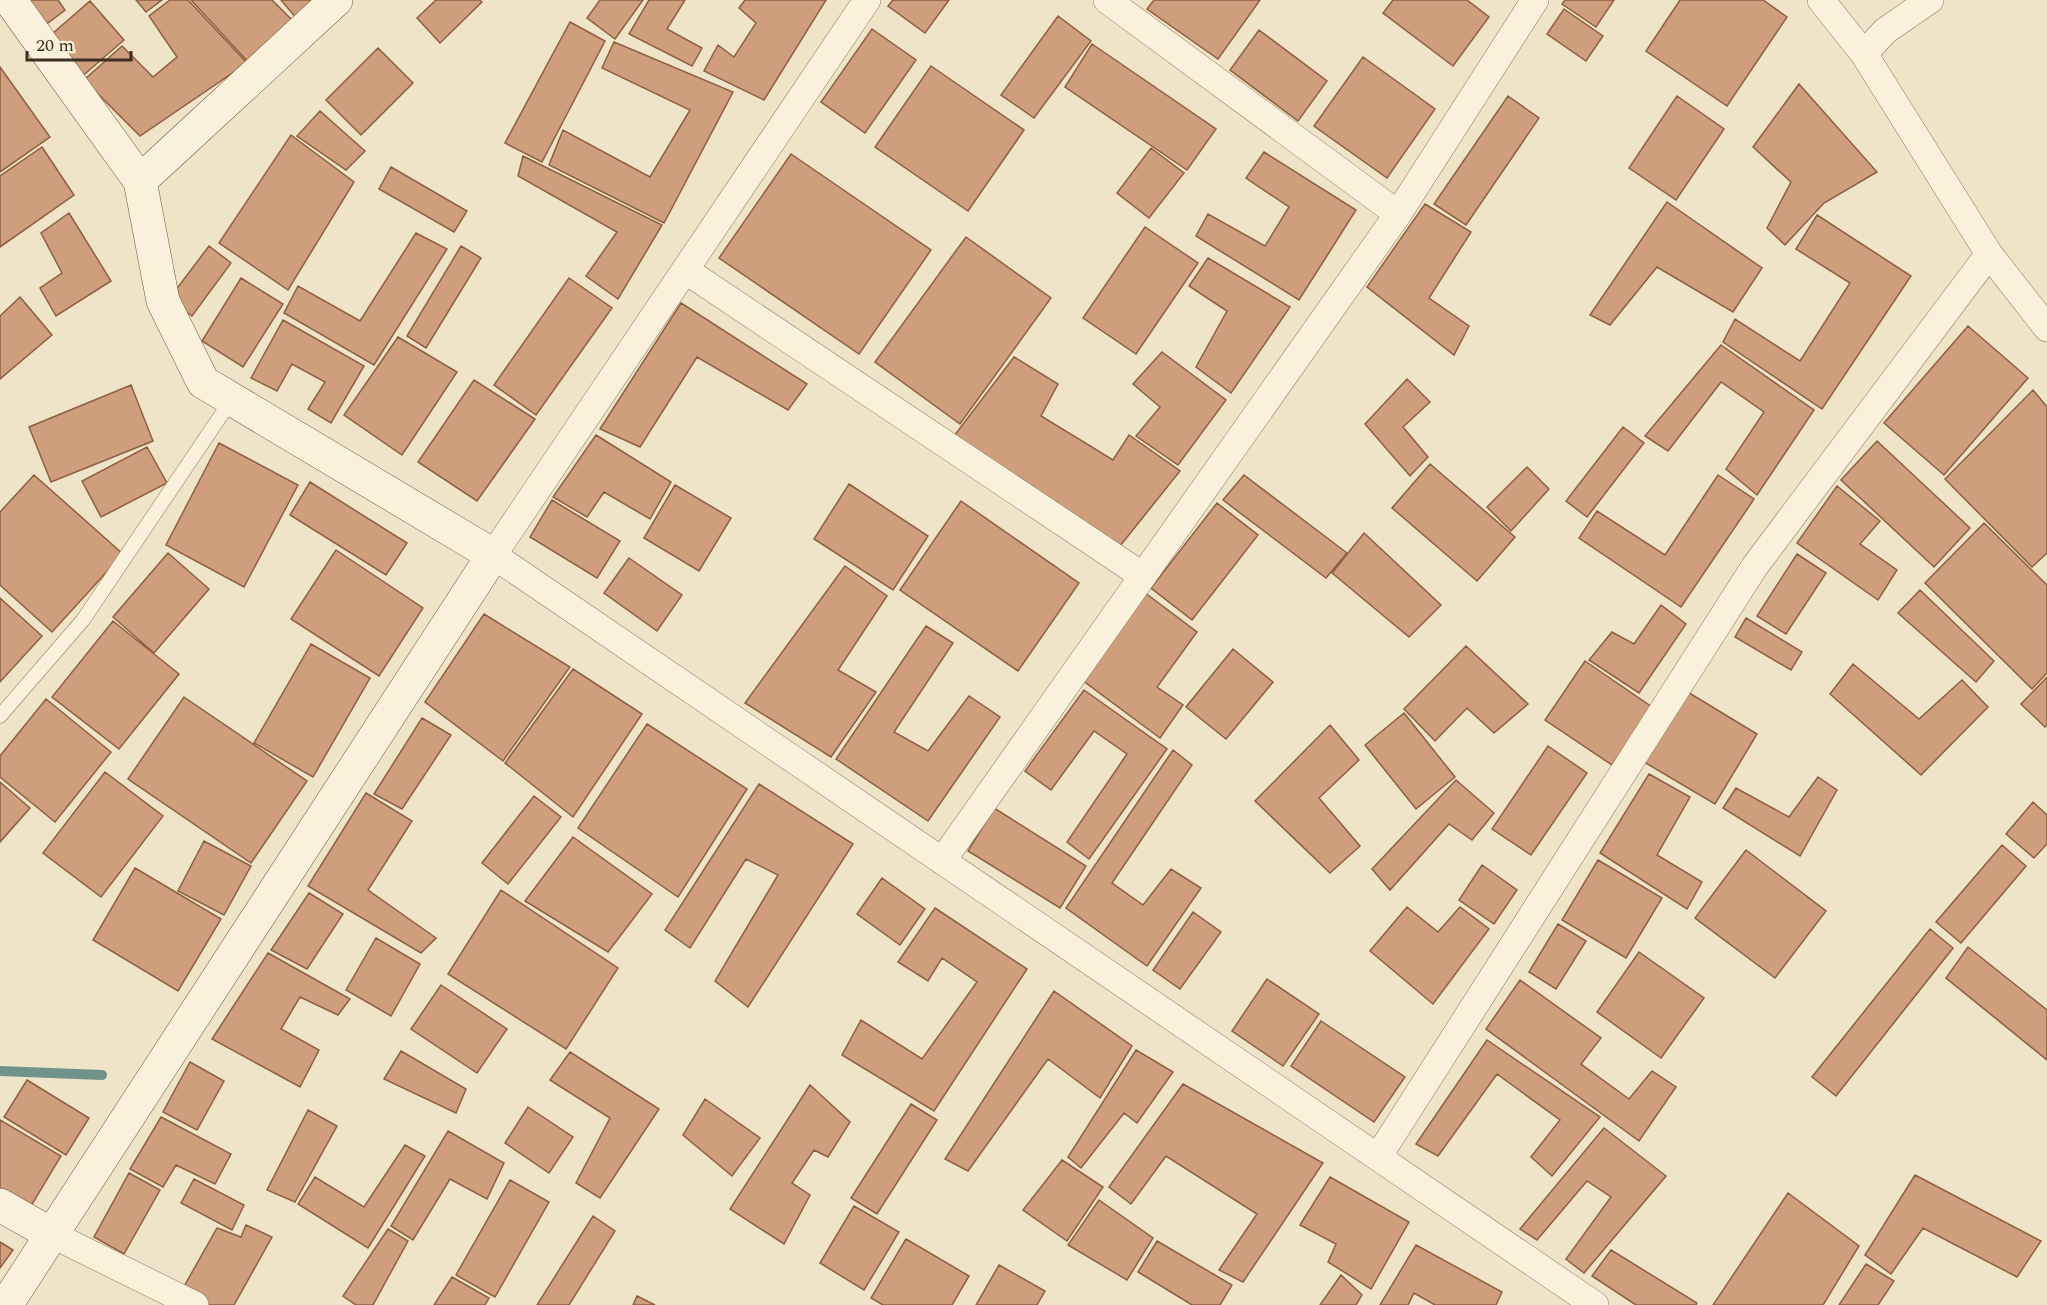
<svg xmlns="http://www.w3.org/2000/svg" width="2047" height="1305" font-family="Spectral,serif">
<rect width="100%" height="100%" fill="#f0e4c8"/>
<g fill="none" stroke-linecap="round" stroke-linejoin="round">
<path stroke="#6f938a" stroke-width="10" d="M0,1071L102,1075"/>
</g>
<path fill="#cf9f7d" stroke="#8d5f41" stroke-width="1.5" d="M23,0H58L65,10L44,26Z
M136,0H162L146,12Z
M170,0H188L247,63L140,136L84,80L122,46L153,77L177,57L149,16Z
M191,0H272L296,24L250,64Z
M281,0H319L297,19Z
M436,0H480L482,2L440,43L417,18Z
M600,0H643L615,39L587,18Z
M649,0H685L667,29L702,48L692,66L629,34Z
M745,0H826L764,100L704,71L718,45L734,57L756,23L739,8Z
M893,0H949L925,33L888,6Z
M1154,0H1260L1218,59L1147,9Z
M1393,0H1467L1489,17L1453,66L1383,13Z
M1565,0H1614L1596,27L1562,4Z
M1680,0H1763L1787,17L1727,106L1646,51Z
M90,1L124,40L79,79L45,40Z
M1564,9L1603,36L1586,61L1547,34Z
M1058,16L1091,41L1034,118L1001,95Z
M570,22L605,41L542,162L505,143Z
M872,29L916,60L865,133L821,102Z
M1259,30L1327,81L1298,121L1230,70Z
M614,42L733,92L664,223L549,165L563,130L650,177L690,110L602,68Z
M1092,44L1216,129L1187,170L1065,87Z
M378,48L413,83L361,135L326,100Z
M1363,57L1435,109L1387,178L1314,126Z
M931,66L1024,130L968,211L875,147Z
M0,67L50,137L0,172Z
M1799,84L1877,172L1824,203L1785,245L1767,228L1791,182L1753,147Z
M1508,96L1539,118L1466,225L1434,204Z
M1677,96L1724,129L1676,200L1629,168Z
M320,111L365,151L346,170L297,136Z
M291,135L354,182L288,290L219,243Z
M42,147L74,195L0,247V176Z
M1151,148L1184,173L1149,218L1117,193Z
M1264,152L1356,210L1299,300L1196,236L1208,214L1265,246L1289,207L1246,178Z
M791,154L931,250L859,354L719,258Z
M523,156L662,225L618,299L586,276L617,232L518,176Z
M391,167L467,211L454,232L379,189Z
M1667,202L1762,268L1733,312L1657,267L1610,325L1590,315Z
M1425,204L1471,232L1429,298L1469,326L1454,355L1367,287Z
M69,213L111,281L56,316L40,288L62,273L41,233Z
M1817,215L1911,276L1822,409L1723,342L1735,319L1800,361L1850,283L1796,249Z
M1145,227L1198,263L1136,354L1083,318Z
M416,233L447,249L374,365L284,313L298,286L360,321Z
M966,237L1051,298L960,424L875,362Z
M209,246L231,263L192,316L169,299Z
M461,246L481,258L426,348L407,336Z
M1208,258L1290,307L1231,393L1196,367L1227,311L1189,286Z
M241,278L283,304L243,367L202,341Z
M569,278L612,308L536,415L494,385Z
M20,297L52,335L0,379V316Z
M681,303L807,384L788,410L697,357L640,447L600,429Z
M283,320L364,366L331,423L308,409L325,382L292,364L277,391L251,378Z
M1968,326L2028,378L1944,475L1884,423Z
M398,337L457,372L402,455L344,415Z
M1721,345L1814,410L1757,495L1726,469L1764,412L1721,382L1668,451L1645,436Z
M1162,352L1226,400L1178,465L1136,436L1160,407L1133,384Z
M1014,357L1058,384L1041,416L1113,460L1129,435L1180,471L1120,546L954,436Z
M1407,379L1430,402L1403,427L1428,457L1410,476L1365,424Z
M474,380L535,419L477,501L418,462Z
M131,385L153,441L51,482L29,427Z
M2033,390L2047,407V553L2032,567L1945,479Z
M1623,427L1644,443L1587,517L1566,501Z
M596,435L671,482L650,519L604,492L587,517L553,497Z
M1877,441L1970,528L1934,567L1841,480Z
M219,443L298,485L244,587L166,545Z
M147,447L167,483L101,517L82,481Z
M1430,464L1515,537L1477,581L1392,508Z
M1527,467L1549,489L1511,531L1487,507Z
M34,475L123,554L52,632L0,585V512Z
M1244,475L1347,553L1326,578L1223,500Z
M1718,475L1754,499L1681,607L1579,538L1597,511L1665,555Z
M310,482L407,543L386,575L290,515Z
M849,484L928,536L893,590L814,539Z
M675,485L731,518L699,571L644,538Z
M1837,486L1880,521L1860,544L1897,570L1878,600L1797,543Z
M552,500L620,541L597,578L530,537Z
M961,501L1079,583L1018,671L900,590Z
M1217,503L1258,535L1192,620L1151,588Z
M1984,523L2047,585V673L2032,689L1925,583Z
M1364,533L1441,605L1409,637L1332,573Z
M336,550L423,608L379,676L291,619Z
M168,553L209,589L154,653L113,617Z
M1797,554L1826,573L1786,634L1757,616Z
M629,558L682,595L657,631L604,593Z
M845,566L887,596L838,670L876,692L831,757L745,703Z
M1920,590L1994,661L1976,682L1898,613Z
M1144,592L1197,632L1157,687L1183,705L1160,738L1082,680Z
M0,598L42,636L0,682Z
M1661,605L1686,624L1639,693L1589,660L1612,632L1634,644Z
M484,614L570,667L503,761L425,702Z
M1746,618L1802,652L1791,670L1735,637Z
M113,621L179,674L119,749L52,697Z
M926,626L953,643L894,732L928,751L969,696L1000,717L928,821L836,759Z
M311,644L370,678L313,777L254,743Z
M1466,646L1528,704L1494,733L1467,708L1435,741L1404,709Z
M1233,649L1273,682L1226,739L1186,707Z
M1585,661L1652,707L1612,765L1545,720Z
M1853,664L1919,719L1962,680L1988,707L1921,775L1830,694Z
M573,669L642,714L573,817L505,763Z
M2047,677V725L2045,727L2021,704Z
M1084,690L1167,749L1089,859L1067,842L1127,754L1094,731L1051,790L1025,771Z
M1686,691L1757,734L1715,804L1644,762Z
M184,697L307,781L251,863L128,779Z
M46,699L111,752L55,822L0,777V756Z
M1404,713L1455,777L1416,809L1365,745Z
M422,718L451,735L402,809L374,794Z
M647,724L747,789L678,897L578,828Z
M1330,725L1359,760L1319,798L1360,846L1330,873L1255,801Z
M1548,746L1587,773L1531,855L1492,829Z
M1173,750L1192,765L1112,883L1143,905L1171,869L1201,888L1147,966L1066,908Z
M105,772L163,816L101,897L43,853Z
M1649,774L1690,797L1657,855L1702,882L1687,909L1600,853Z
M1818,777L1837,790L1800,856L1723,808L1736,788L1789,817Z
M1456,780L1494,813L1472,840L1449,824L1390,890L1372,869Z
M0,782L30,808L0,842Z
M759,784L853,844L748,1007L715,981L778,875L746,859L690,948L665,930Z
M366,793L412,821L368,890L436,938L421,953L308,886Z
M534,796L561,817L508,884L482,863Z
M2033,802L2047,815V844L2034,858L2006,834Z
M994,808L1086,866L1060,908L968,851Z
M573,837L652,894L608,952L525,901Z
M204,841L251,866L224,915L178,891Z
M2002,845L2026,866L1961,943L1936,922Z
M1746,850L1826,911L1775,978L1695,918Z
M1598,860L1662,898L1626,958L1562,920Z
M1482,865L1517,890L1494,924L1459,900Z
M135,868L221,919L178,991L93,940Z
M882,878L925,909L900,945L857,914Z
M501,890L618,968L566,1049L448,974Z
M309,893L343,914L307,969L271,950Z
M1407,907L1438,932L1460,907L1489,929L1433,1004L1370,951Z
M935,908L1027,969L934,1111L842,1055L861,1020L922,1059L977,982L942,958L928,981L898,962Z
M1193,912L1221,932L1180,989L1153,970Z
M1558,924L1586,941L1556,989L1529,972Z
M1930,929L1953,948L1836,1096L1812,1077Z
M376,938L420,964L391,1016L346,990Z
M1968,947L2047,1010V1060L1946,978Z
M1639,952L1704,998L1661,1058L1597,1012Z
M268,953L350,999L338,1015L300,997L281,1029L319,1050L300,1087L212,1039Z
M1267,979L1319,1014L1283,1066L1232,1031Z
M1520,980L1601,1038L1581,1064L1629,1099L1652,1071L1676,1087L1639,1141L1486,1029Z
M441,985L507,1029L477,1073L411,1029Z
M1054,991L1132,1046L1100,1098L1048,1059L968,1171L945,1159Z
M1321,1021L1405,1077L1374,1122L1291,1066Z
M1487,1040L1600,1117L1552,1176L1531,1157L1560,1120L1497,1074L1438,1156L1416,1144Z
M1136,1050L1173,1072L1137,1123L1124,1113L1081,1168L1068,1157Z
M401,1051L466,1089L456,1113L384,1079Z
M570,1052L659,1109L600,1198L576,1183L610,1118L550,1080Z
M190,1062L224,1081L197,1130L163,1112Z
M27,1080L89,1118L66,1155L4,1117Z
M1183,1084L1323,1163L1243,1282L1219,1270L1257,1214L1166,1156L1131,1204L1109,1187Z
M810,1085L850,1122L828,1157L814,1150L792,1183L810,1195L784,1244L730,1209Z
M705,1099L760,1138L732,1176L683,1135Z
M911,1104L937,1120L877,1214L851,1198Z
M528,1107L573,1137L549,1173L505,1143Z
M308,1110L337,1126L295,1202L267,1190Z
M161,1117L231,1154L215,1184L176,1165L163,1187L130,1169Z
M0,1120L61,1156L31,1206L0,1188Z
M1604,1128L1666,1176L1584,1273L1566,1259L1611,1197L1587,1181L1537,1240L1520,1229Z
M448,1131L504,1163L487,1199L450,1179L413,1240L391,1226Z
M405,1145L425,1156L368,1248L298,1204L315,1177L364,1207Z
M1062,1160L1103,1187L1067,1241L1023,1210Z
M129,1173L160,1190L124,1254L94,1237Z
M1915,1175L2041,1241L2017,1277L1923,1228L1891,1274L1865,1255Z
M1330,1177L1409,1222L1371,1289L1328,1262L1336,1244L1300,1225Z
M194,1179L244,1205L232,1230L181,1203Z
M510,1180L549,1202L495,1297L456,1275Z
M1788,1193L1859,1246L1823,1305H1713Z
M1099,1200L1153,1238L1127,1280L1068,1245Z
M854,1206L899,1232L864,1290L820,1263Z
M593,1216L615,1231L569,1305H537Z
M246,1225L272,1237L234,1305H207L182,1290L217,1228L241,1237Z
M388,1229L408,1241L373,1305H356L343,1296Z
M906,1239L969,1276L952,1305H883L871,1298Z
M1157,1241L1232,1285L1220,1305H1192L1138,1272Z
M0,1242L13,1250L0,1268Z
M1416,1245L1502,1292L1496,1305H1435L1414,1293L1408,1305H1380Z
M1611,1250L1697,1303L1696,1305H1636L1592,1276Z
M1866,1264L1894,1281L1878,1305H1839Z
M999,1265L1045,1291L1037,1305H976Z
M1341,1275L1362,1295L1356,1305H1320Z
M452,1277L489,1298L485,1305H434Z
M637,1296L655,1305H633Z"/>
<g fill="none" stroke-linecap="round" stroke-linejoin="round">
<defs>
<path id="lane" d="M0,716L83,620L232,399"/>
<path id="street" d="M867,0L493,555L1595,1305
M1821,0L1864,54L1989,254L2047,328
M1864,54L1885,31L1930,0
M1398,214L1535,0
M685,270L1143,576
M942,861L1398,214L1107,0
M1378,1157L1755,566L1989,254
M51,1234L195,1305"/>
<path id="secondary" d="M140,181L336,0
M0,1205L51,1234
M6,1305L493,555L203,382L163,301L140,181L10,0"/>
</defs>
<use href="#lane" stroke="#8d765c" stroke-width="15"/>
<use href="#street" stroke="#8d765c" stroke-width="28"/>
<use href="#secondary" stroke="#6f573f" stroke-width="34"/>
<use href="#lane" stroke="#faf1dc" stroke-width="14"/>
<use href="#street" stroke="#faf1dc" stroke-width="27"/>
<use href="#secondary" stroke="#faf1dc" stroke-width="33"/>
</g>
<path d="M27 51v9h104v-9" fill="none" stroke="#3d2e20" stroke-width="3"/>
<text x="36" y="51" font-size="18" fill="#3d2e20" stroke="#f7eed8" stroke-width="4.5" paint-order="stroke">20 m</text>
</svg>
